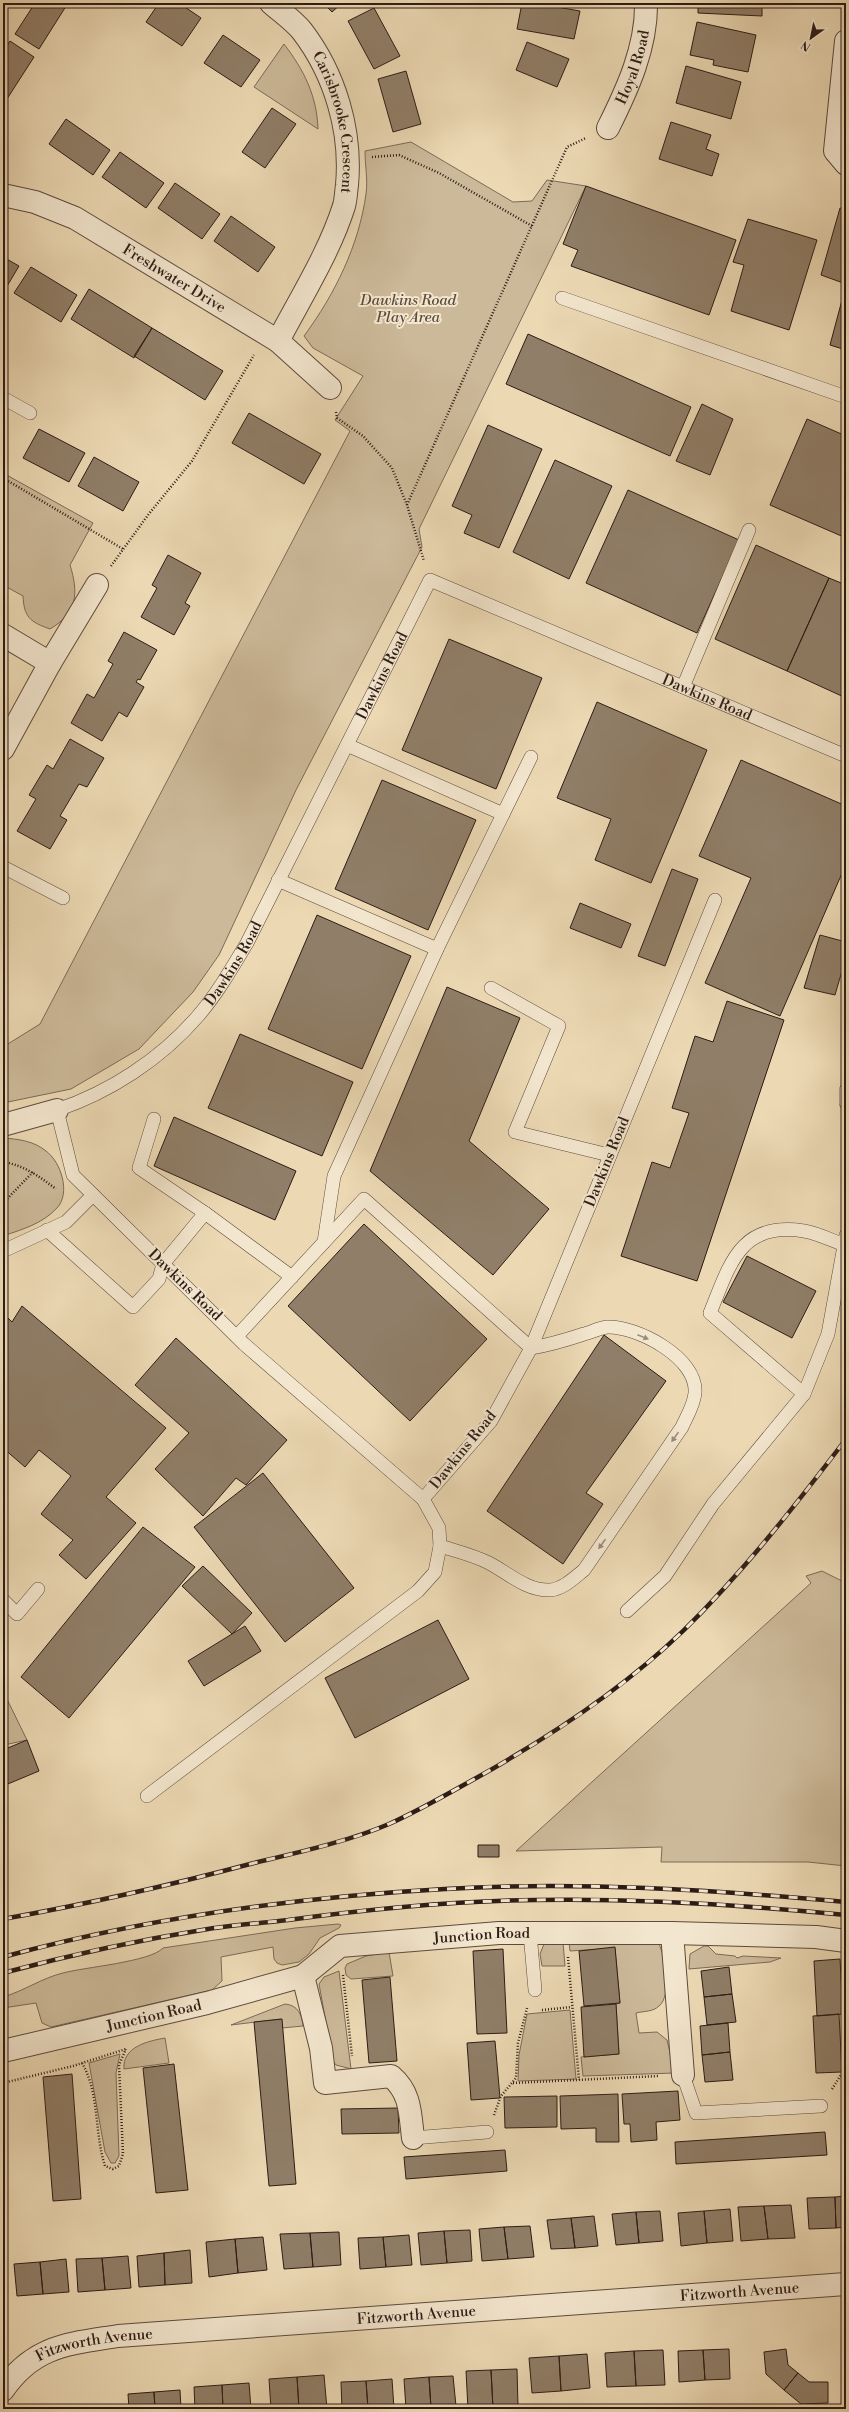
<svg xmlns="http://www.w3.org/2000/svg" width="849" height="2412" font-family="'Libre Bodoni',serif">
<rect width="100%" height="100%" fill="#ecd9b4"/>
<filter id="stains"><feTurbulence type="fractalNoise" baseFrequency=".005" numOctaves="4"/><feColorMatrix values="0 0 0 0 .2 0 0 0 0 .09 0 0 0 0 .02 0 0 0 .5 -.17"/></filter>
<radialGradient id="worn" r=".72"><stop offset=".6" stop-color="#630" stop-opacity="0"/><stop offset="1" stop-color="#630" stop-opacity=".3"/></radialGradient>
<path fill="#ccb999" stroke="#7c6a58" d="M284,44C304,70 317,96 318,129L254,87Z
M411,142L513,202L532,201L547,180L586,186L419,529L422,547L296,790L219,955L193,992L139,1049L71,1089L3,1103V1047L40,1024L350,431L335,420L363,376L313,348L304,336C335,294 359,245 366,194C368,180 365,165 365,151Z
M3,473L93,523L70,565C79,594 77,613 50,629C30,622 24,617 23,596L3,585Z
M3,1138C18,1139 34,1141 46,1151C61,1162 71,1193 57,1208C42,1224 23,1229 3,1236Z
M822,1571L846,1583V1866L808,1862H661L662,1847L516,1851L811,1583L806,1576Z
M3,1691L27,1740L4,1745L3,1743Z
M338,1924L341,1925L339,1928L320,1938L309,1954L299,1962L282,1965L277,1963L274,1959L273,1947L221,1957L222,1981L212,1990L51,2027L42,2023L36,2003L3,2008V1997C24,1991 42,1978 63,1973C85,1967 150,1962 163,1948L295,1928Z
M563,1942L565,1966H542L540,1954L544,1944Z
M569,1942L659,1944C665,1957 672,1996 659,2006C653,2012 644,2011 636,2013L639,2033L657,2032L667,2040L675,2073L583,2076L581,2057L619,2054L616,2004L620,2003L615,1948L570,1951Z
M704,1946H708L716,1954L735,1956L737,1958L743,1956L781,1958L770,1962L689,1969L690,1954Z
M389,1952L393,1976L351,1979L346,1975L345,1968L347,1964L366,1956Z
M339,1971L351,2069L336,2065L333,2061L319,1984L324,1977Z
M285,2004C298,2005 302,2015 303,2026L282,2028L281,2019L231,2025Z
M570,2010L576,2079L518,2081L519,2055L527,2014Z
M165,2038L169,2063L124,2069C122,2047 148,2041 165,2038Z
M120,2054L116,2073L119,2156L115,2163H111L105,2152L89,2063Z"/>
<path fill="#907e68" stroke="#2d1c16" d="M35,3H68L39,49L15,34Z
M159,3H179L201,18L182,46L146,22Z
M323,3H342L332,12Z
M522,3H534L580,11L574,39L517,29Z
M698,3H762V16L698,13Z
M374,8L400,56L374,69L348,21Z
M697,22L756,35L748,72L713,65L714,60L690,55Z
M223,35L260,60L241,87L204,63Z
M10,41L34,57L5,102L3,101V52Z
M527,42L569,59L557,87L516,70Z
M686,66L741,82L731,119L676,103Z
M406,71L421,124L393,132L378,79Z
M272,108L296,124L265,168L242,152Z
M66,119L110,150L93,175L49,144Z
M671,122L711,135L706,149L719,154L712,176L659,159Z
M120,152L164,183L146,208L102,177Z
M175,183L220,214L202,239L158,208Z
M586,186L736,240L709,315L571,266L578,250L563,244Z
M840,208L846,209V284L821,275Z
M231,216L275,247L258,272L214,241Z
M748,219L817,240L789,330L731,311L744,265L733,262Z
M3,257L19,266L3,293Z
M31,267L77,295L61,322L14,293Z
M846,285V350L830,345Z
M89,289L152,328L134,358L71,319Z
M152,328L223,371L205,400L134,356Z
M528,334L691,407L670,456L506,384Z
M702,404L733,419L710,475L676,461Z
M249,413L321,454L304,484L232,443Z
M807,419L846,436V538L770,505Z
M488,425L542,449L499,548L464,533L472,515L452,506Z
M39,429L85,453L69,482L23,458Z
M94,457L139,482L123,511L78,486Z
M555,460L612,486L569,579L513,552Z
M628,490L739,540L697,633L586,583Z
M756,545L829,578L787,671L715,639Z
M168,555L201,573L185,603L190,606L174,635L141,617L157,588L152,585Z
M829,578L846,585V698L787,671Z
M124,632L157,650L140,680L138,679L136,682L144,687L127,717L119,712L102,741L71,723L87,694L94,698L113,664L108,661Z
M449,639L542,678L496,789L402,750Z
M597,702L707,750L651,883L595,860L611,819L557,798Z
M70,739L104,758L87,787L79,784L60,816L67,820L50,849L17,831L36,799L29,795L47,765L53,769Z
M741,760L846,806V864L780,1016L705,983L751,878L699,856Z
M382,780L476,820L428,930L335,889Z
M672,869L698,879L665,966L638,956Z
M580,903L631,924L621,948L570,928Z
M317,915L411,956L362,1069L268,1029Z
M3,922L8,925L3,934Z
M820,935L846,942V957L835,995L804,988Z
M447,987L520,1018L469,1141L549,1209L493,1275L370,1171Z
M727,1001L784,1020L697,1281L621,1256L652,1162L670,1168L689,1113L672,1108L695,1036L713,1042Z
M240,1034L353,1082L322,1156L208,1108Z
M174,1117L296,1171L275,1220L154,1166Z
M364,1224L487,1339L410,1421L288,1306Z
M747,1256L816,1291L792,1338L723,1302Z
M22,1306L166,1428L106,1497L136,1523L86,1579L59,1555L73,1540L41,1514L71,1476L39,1450L25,1467L3,1448V1313L12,1322Z
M604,1335L666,1381L586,1493L603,1504L563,1564L487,1511Z
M176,1338L287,1440L246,1485L236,1478L203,1516L155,1469L189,1433L135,1385Z
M263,1473L354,1588L285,1642L194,1527Z
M143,1527L195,1567L69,1718L21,1677Z
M203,1566L252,1613L232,1634L182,1586Z
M438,1620L469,1679L355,1738L325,1678Z
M245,1626L261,1651L204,1686L188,1661Z
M27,1740L39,1771L3,1786V1750Z
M478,1845H499V1857H478Z
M615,1947L620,2003L584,2006L579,1951Z
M503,1949L507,2033L477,2034L473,1951Z
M840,1959L843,2014L817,2016L814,1961Z
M729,1967L732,1994L704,1997L701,1971Z
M390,1977L397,2061L369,2063L362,1980Z
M732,1994L736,2022L707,2025L704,1997Z
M616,2004L619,2054L584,2057L581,2007Z
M839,2014L842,2072L816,2073L813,2016Z
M282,2019L296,2184L269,2186L254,2022Z
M728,2023L730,2052L702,2055L700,2026Z
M495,2041L500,2098L471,2100L467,2043Z
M730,2052L733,2080L705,2082L702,2055Z
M174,2064L188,2190L156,2193L143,2068Z
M72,2074L81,2199L53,2201L43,2077Z
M678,2091L680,2120L656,2122L657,2140L631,2142L630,2124H624L622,2094Z
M618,2094L619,2142H596V2128L561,2129L560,2096Z
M557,2096V2127L505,2128L504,2097Z
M398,2108L399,2133L342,2134L341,2109Z
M825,2132L827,2155L676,2164L675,2142Z
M505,2150L507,2171L406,2179L404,2157Z
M846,2196V2227L836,2228L835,2197Z
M835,2197L836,2228L809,2229L807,2198Z
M791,2205L795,2238L768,2239L764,2206Z
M764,2206L768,2239L741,2241L738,2207Z
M730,2209L733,2241L707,2243L704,2211Z
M660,2211L663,2241L639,2243L636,2212Z
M704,2211L707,2243L681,2246L678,2213Z
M636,2212L639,2243L616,2245L612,2214Z
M594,2216L598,2246L575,2248L571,2218Z
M571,2218L575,2248L551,2249L547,2220Z
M530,2226L534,2257L508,2259L504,2227Z
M504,2227L508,2259L482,2261L479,2229Z
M470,2230L472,2261L447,2263L444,2231Z
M444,2231L447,2263L421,2265L418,2233Z
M339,2232L341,2265L313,2267L310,2233Z
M310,2233L313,2267L284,2269L280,2234Z
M409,2235L412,2265L386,2267L383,2237Z
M263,2237L267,2270L238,2273L235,2239Z
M383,2237L386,2267L360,2269L358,2238Z
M235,2239L238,2273L209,2277L206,2242Z
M190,2250L192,2283L165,2285L164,2253Z
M164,2253L165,2285L139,2287L137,2256Z
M128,2256L131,2288L105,2290L102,2258Z
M102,2258L105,2290L78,2292L76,2259Z
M66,2259L69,2292L43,2294L40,2262Z
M40,2262L43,2294L17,2296L14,2264Z
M729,2349L730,2379L705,2380L703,2350Z
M786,2349L788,2365L798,2373L784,2390L766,2374L764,2352Z
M663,2350L665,2385L636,2386L634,2351Z
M703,2350L705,2380L679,2382L678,2351Z
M634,2351L636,2386L607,2387L605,2353Z
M587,2354L590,2388L561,2391L559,2356Z
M559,2356L561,2391L532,2393L529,2358Z
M517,2369L518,2406L493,2408L491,2370Z
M491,2370L493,2408L468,2409L466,2371Z
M798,2373L809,2382H828V2403L801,2404L784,2390Z
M324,2375L327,2409H299L297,2377Z
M453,2376L456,2406L431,2408L429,2377Z
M297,2377L299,2409H271L269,2379Z
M429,2377L431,2408L406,2409L404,2379Z
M392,2379L394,2409H368L366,2381Z
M366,2381L368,2409H342L341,2382Z
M249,2383L251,2409H223L222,2385Z
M222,2385L223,2409H195L194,2387Z
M180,2390L181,2409H155L154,2392Z
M154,2392L155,2409H129L128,2394Z
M93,2405V2409H70V2406Z"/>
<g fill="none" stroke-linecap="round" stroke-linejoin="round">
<defs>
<g id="service">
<path d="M562,298L846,397"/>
<path d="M3,398L30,413"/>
<path d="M683,687L749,530"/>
<path d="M347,745L503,814"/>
<path d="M3,867L63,898"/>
<path d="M278,880L437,949"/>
<path id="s1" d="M715,900L531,1348L491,1421L423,1499L244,1344L73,1175L57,1110C110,1092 161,1059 198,1016C217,994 232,968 247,943L430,580L846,756"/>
<path d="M491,988L559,1026L515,1132L609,1155"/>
<path d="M846,1090V1103"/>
<path d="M154,1119L139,1168L205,1213L292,1277"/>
<path d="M47,1230L133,1307L159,1279L163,1264L205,1213"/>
<path d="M324,1242L334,1176L437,949L531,757"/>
<path d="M3,1251L66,1222L93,1195"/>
<path d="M237,1336L364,1199L531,1348C549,1345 566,1340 584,1334C591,1332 600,1328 607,1327C637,1326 698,1358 695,1393C694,1405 687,1416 682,1427L584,1570C574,1578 563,1589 550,1590C527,1591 508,1573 489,1563C473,1555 456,1551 440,1546"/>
<path d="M804,1394L710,1313C730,1264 740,1221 804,1231C817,1233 831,1240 844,1245"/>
<path d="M3,1600L17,1614L38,1589"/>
<path d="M627,1611L665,1576L713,1504L804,1394L828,1334L846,1235"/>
<path d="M147,1796L418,1591L435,1572L440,1546L439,1528L423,1499"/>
<path d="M530,1933L535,1990"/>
<path d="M683,2075L696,2113L821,2106"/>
<path d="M413,2138L487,2132"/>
</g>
<g id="minor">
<path id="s2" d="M271,3C281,12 294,21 302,31C335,74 352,131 347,185C346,191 346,199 344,206C329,253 301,297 278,341"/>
<path d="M846,41L835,151L846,164"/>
<path id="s3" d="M608,128C627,90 647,47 646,3"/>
<path id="s4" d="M3,195L35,202L75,218L278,341L330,388"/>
<path d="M3,635L50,663"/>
<path d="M3,749L50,663L97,585"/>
<path d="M3,1125L57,1110"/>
<path d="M672,1933L683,2075"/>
<path d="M303,1976L321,2048L325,2083L391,2076C411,2093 410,2113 413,2138"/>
<path id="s5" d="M3,2051L207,2003L303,1976L340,1946L499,1933H672L816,1937L846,1941"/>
<path id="s6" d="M3,2390C34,2345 69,2344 118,2336L846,2284"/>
</g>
</defs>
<use href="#service" stroke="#5d4b3e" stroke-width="14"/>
<use href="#minor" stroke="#5d4b3e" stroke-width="24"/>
<path stroke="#2d1c16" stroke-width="2.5" stroke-dasharray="1 2" stroke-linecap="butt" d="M372,157L399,155L439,173L532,226
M336,412L337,418L363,436L392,468L407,505L424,561
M3,478L123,549
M407,505L567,147L586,138
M111,566L148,515L192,461L254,355
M3,1162C24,1165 40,1177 56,1189
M3,1203L33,1172
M568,1957L579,2080
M343,1975L352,2056
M542,2010L572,2007
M82,2063C100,2094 94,2132 105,2166L113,2169L119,2166L123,2154L119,2065L126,2049
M3,2083L73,2066L126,2049
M513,2083L659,2076
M832,2089L846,2067
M494,2115L501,2096L516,2078L518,2043L527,2008"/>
<use href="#service" stroke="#f3e6ce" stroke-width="13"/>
<use href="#minor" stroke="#f3e6ce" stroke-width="22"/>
<defs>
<path id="rail" d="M3,1919C88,1904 171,1885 254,1863C296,1853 350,1841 389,1824C420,1810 449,1793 478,1777C551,1736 623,1689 683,1631C743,1572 795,1506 846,1439
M3,1957C147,1918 297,1897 445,1889C579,1881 713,1890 846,1902
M3,1973C70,1955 139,1940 208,1929C234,1925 261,1923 288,1920C370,1909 452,1901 535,1900C639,1898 743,1905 846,1915"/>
</defs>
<use href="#rail" stroke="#2d1c16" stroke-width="4.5"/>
<use href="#rail" stroke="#f3e6ce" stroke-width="3" stroke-dasharray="9" stroke-linecap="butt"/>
</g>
<defs><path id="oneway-solid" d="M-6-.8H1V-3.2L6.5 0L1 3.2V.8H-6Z"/></defs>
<g fill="#9a8b7b">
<use href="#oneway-solid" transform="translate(643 1337) rotate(22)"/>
<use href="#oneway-solid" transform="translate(675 1437) rotate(125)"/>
<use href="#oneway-solid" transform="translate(602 1544) rotate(125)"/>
</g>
<g text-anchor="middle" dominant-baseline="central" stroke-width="4" stroke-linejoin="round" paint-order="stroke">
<g font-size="15" fill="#2d1c16" stroke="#f3e6ce">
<text stroke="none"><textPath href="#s3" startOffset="66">Hoyal Road</textPath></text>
<text stroke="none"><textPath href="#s2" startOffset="141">Carisbrooke Crescent</textPath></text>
<text stroke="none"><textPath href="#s4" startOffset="192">Freshwater Drive</textPath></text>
<text stroke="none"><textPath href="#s1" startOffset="1774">Dawkins Road</textPath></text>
<text stroke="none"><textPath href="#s1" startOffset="2182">Dawkins Road</textPath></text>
<text stroke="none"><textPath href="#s1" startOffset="1450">Dawkins Road</textPath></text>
<text transform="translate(607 1162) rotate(-68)">Dawkins Road</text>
<text transform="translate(185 1285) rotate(44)">Dawkins Road</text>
<text transform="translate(463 1450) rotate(-51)">Dawkins Road</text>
<text stroke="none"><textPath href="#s5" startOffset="499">Junction Road</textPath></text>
<text stroke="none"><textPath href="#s5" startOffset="155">Junction Road</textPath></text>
<text stroke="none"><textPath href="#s6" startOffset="755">Fitzworth Avenue</textPath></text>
<text stroke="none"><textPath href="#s6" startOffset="431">Fitzworth Avenue</textPath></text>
<text stroke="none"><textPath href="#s6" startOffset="107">Fitzworth Avenue</textPath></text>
</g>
<g font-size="15" font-style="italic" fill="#5d4b3d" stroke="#f3e6ce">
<text x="408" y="300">Dawkins Road<tspan x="408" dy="17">Play Area</tspan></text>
</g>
</g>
<rect width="849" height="2412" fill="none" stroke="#ecd9b4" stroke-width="16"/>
<rect x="4" y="4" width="841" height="2404" fill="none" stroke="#2d1c16" stroke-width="2"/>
<rect x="8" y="8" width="833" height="2396" fill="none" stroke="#2d1c16"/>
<g transform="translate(811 38) rotate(213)" stroke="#f3e6ce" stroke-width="3" paint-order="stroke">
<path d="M0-3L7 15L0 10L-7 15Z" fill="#2d1c16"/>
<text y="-6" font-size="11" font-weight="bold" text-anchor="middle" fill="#2d1c16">N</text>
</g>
<rect width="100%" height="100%" filter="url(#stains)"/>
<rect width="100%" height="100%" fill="url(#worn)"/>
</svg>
